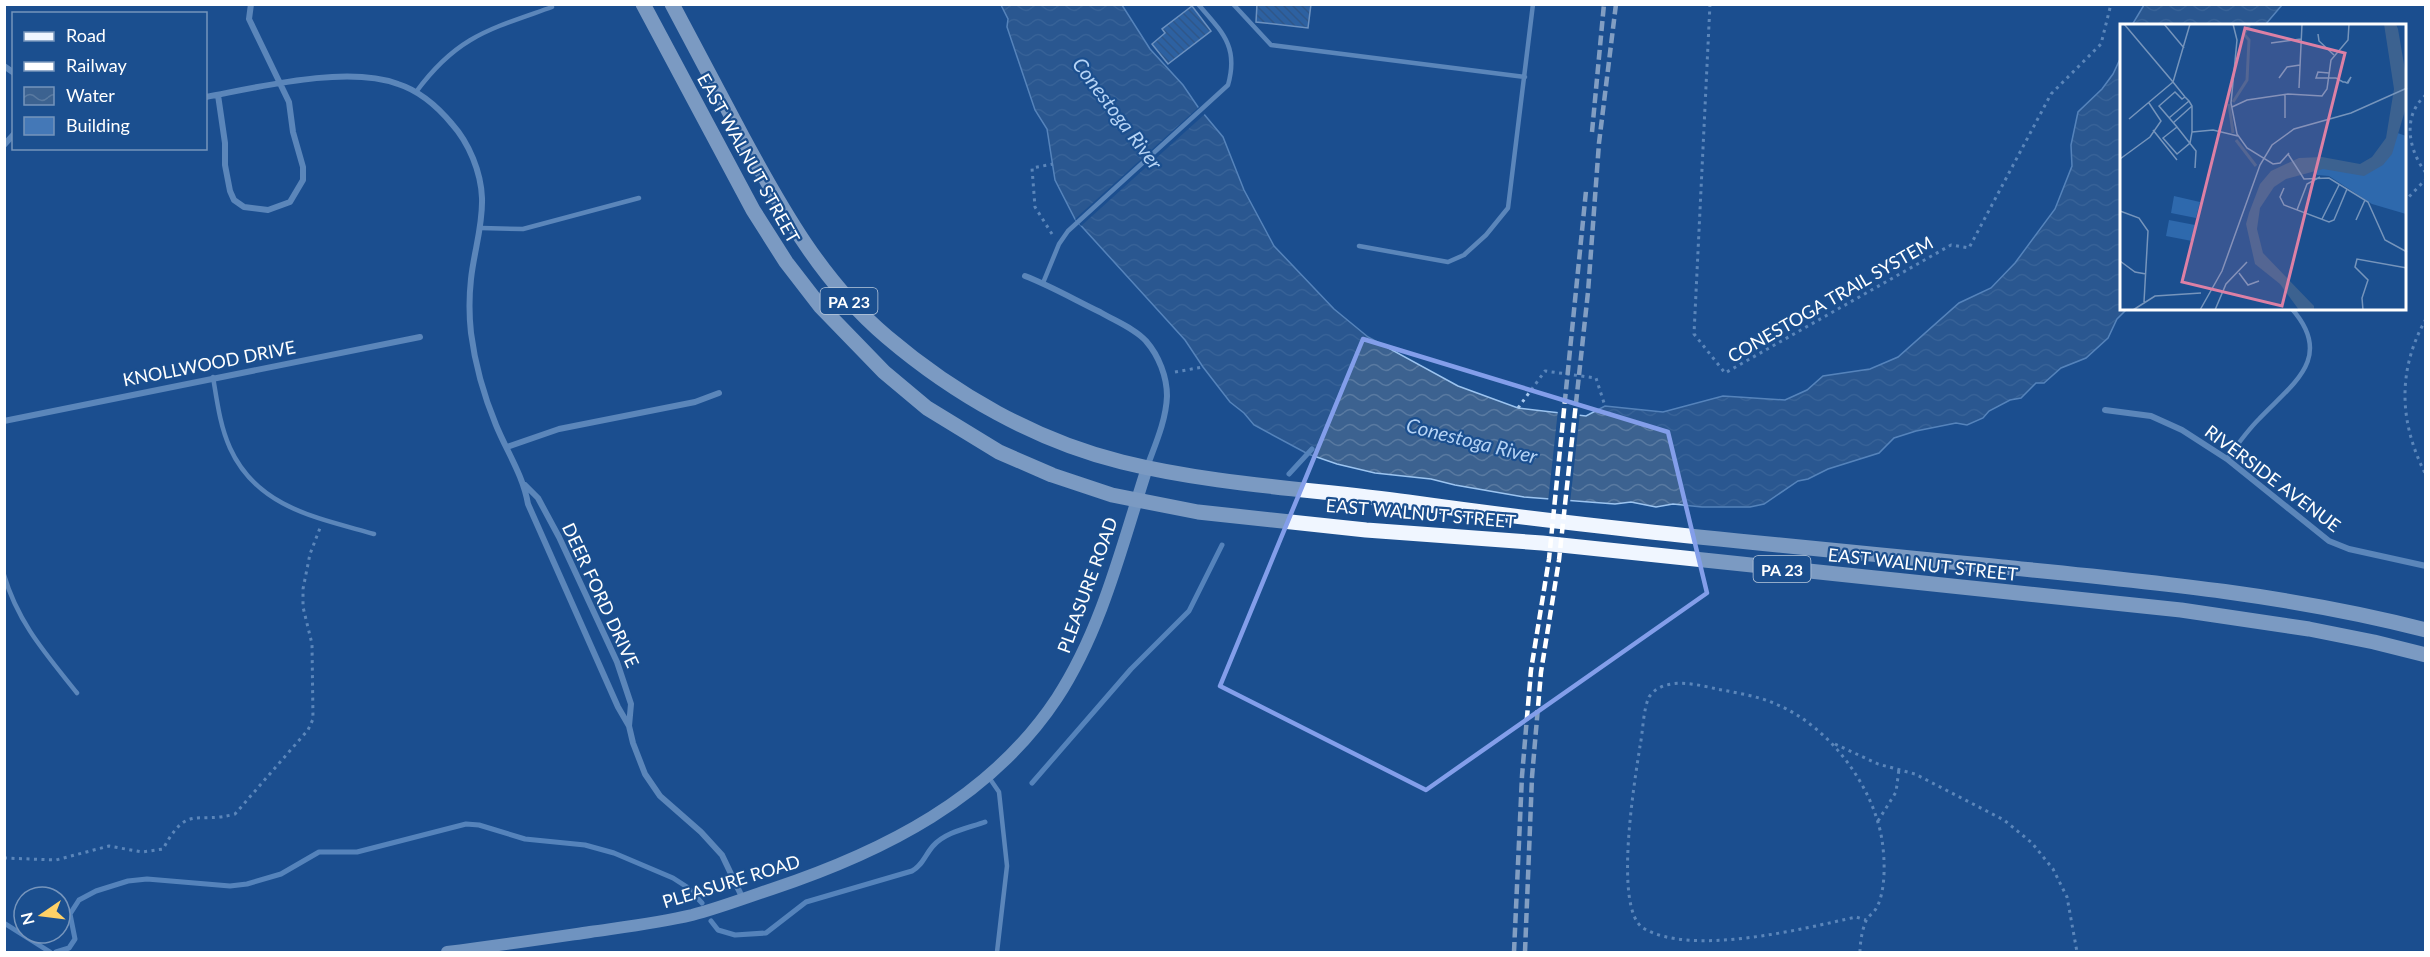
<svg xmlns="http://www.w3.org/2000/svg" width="2430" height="957" font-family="Lato,sans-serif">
<defs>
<pattern id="water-waves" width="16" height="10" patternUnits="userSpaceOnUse" patternTransform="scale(1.5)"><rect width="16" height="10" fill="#3c6290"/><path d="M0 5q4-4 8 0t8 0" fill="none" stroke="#597aa1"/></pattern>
<pattern id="building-back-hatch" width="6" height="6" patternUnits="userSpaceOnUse" patternTransform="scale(1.5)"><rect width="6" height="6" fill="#4478b7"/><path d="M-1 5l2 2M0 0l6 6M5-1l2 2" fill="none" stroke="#486282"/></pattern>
</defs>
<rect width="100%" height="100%" fill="#1b4f8f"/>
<path fill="url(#water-waves)" stroke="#9cc4f0" stroke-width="1.5" d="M1001,5H1122L1150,49L1183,85L1198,107L1223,137L1244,190L1274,246L1334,309L1368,337L1458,386L1518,408L1586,416L1605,406L1663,412L1723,396L1785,400L1807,390L1823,376L1870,369L1898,357L1959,303L1991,288L2015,263L2055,209L2072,166L2071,145L2078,112L2102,89L2113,74L2121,57V309H2127L2117,319L2108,338L2086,358L2061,368L2044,383H2036L2021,398L2010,400L1989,411L1983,418L1967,425L1956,423L1916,431L1894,438L1879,453L1828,469L1808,479L1798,481L1764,504L1750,507H1702L1673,504L1656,507L1631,502L1615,504L1524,497L1455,485L1431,479L1375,473L1337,464L1308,454L1254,425L1244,413L1230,402L1203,367L1185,340L1075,219L1055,180L1047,129L1035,110L1007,27L1008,19Z
M2144,5V4L2282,5L2265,25H2132Z"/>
<path fill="#1b4f8f" d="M1200,106L1206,113L1081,226L1075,219Z
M1558,410L1580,412L1570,503L1548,502Z"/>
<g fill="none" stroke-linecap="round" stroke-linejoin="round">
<path stroke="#9cc4f0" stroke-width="5" d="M1289,474L1312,449
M1032,783L1131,669L1189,611L1222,545
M711,921L718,930L735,935L766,933L806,902L912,871C923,865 925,855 933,846C945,832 968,828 985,822
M4,923L50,952
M56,952L69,948L75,939L70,914L79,900L96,891L128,881L147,879L230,886L247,884L281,874L319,852H357L466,824L479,825L525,839L585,845L614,853L673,878L687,887L702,903"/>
</g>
<path fill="url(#building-back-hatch)" stroke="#cfe3fa" stroke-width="1.5" d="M1257,4H1311L1308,28L1256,22Z
M1192,6L1211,31L1168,64L1152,44L1165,33L1162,29Z"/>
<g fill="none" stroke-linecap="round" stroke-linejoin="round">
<path stroke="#a9c9ee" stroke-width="3" stroke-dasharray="3 4.5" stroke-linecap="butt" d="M1710,4L1694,334L1725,373L1951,245L1969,248L2051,94L2101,44L2111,4
M2426,95C2401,116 2409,151 2426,173
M2404,202L2426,179
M1052,234L1035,207L1032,168L1053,164
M2426,319C2397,370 2399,423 2426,475
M1175,372L1203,367
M1518,408L1545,371L1596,378L1605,406
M1835,744L1878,764L1915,774L2004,820L2032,843L2053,869L2067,897L2077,952
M1878,821L1896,792L1899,769
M4,858L56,860L109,846L142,852L163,849C188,803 195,825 235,814L308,730L313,719L312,644L303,607V589L310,554L320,528
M1860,952C1860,943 1862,930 1866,921C1868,916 1874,913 1877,907C1886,889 1885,860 1882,840C1873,785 1829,727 1778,705C1759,696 1737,693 1717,689C1699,685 1676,679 1659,688C1656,689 1651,694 1649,697C1643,710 1643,732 1640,746C1635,779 1613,908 1643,928C1691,957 1802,929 1856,917L1866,920"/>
<path stroke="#a9c9ee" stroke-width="4.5" d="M1233,4L1271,45L1525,77
M416,92C457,36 490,29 552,7
M481,228L523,229L639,198
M1359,246L1448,262L1464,255L1486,235L1508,208L1533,4
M1043,283L1059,244L1068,231L1228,85C1239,46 1222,32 1198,4
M213,377C217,401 220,426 230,448C257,508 318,518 374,534
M2227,459C2237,445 2247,431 2259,419C2292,384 2335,358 2292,309
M4,575C18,623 46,654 77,693
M988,776L999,792L1007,866L997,952"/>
<path stroke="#a9c9ee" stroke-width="6" d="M4,66L14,73
M218,95L225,143V165L230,191L234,200L244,207L268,210L290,202L303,180V167L293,132L289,102L249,19L251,4
M206,97C259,87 347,65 398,84C420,91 437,106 452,124C469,143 481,172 482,198C483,226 474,251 471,279C469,297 469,315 471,333C475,364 484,396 496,425C507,452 523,475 528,504L618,707L629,726
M4,145L14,134
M1025,276C1051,286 1075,300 1100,312C1115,321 1134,328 1146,341C1159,356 1167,377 1167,396C1166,421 1155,445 1147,467
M2105,410L2151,416L2182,430L2227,459L2329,541L2349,549L2426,566
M4,421L420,337
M507,447L559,429L695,402L719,393
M525,485L538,498L559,537L617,662L631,704L629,726L633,743L645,774L660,796L701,832L722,855L743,899"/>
<path stroke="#d6e6fa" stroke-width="12" d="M447,952C495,946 542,939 590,932C624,927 658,923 692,915C719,908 745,898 772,889C883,852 991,798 1057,698C1102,629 1122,545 1147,468"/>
<path stroke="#f0f6ff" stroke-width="15" d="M643,4L753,210L786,262L820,306L884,372L927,408L999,452L1052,475L1112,495L1198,512L1366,530L1542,543L2181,610L2309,629L2374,642L2426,655
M672,4C695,48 719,92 742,136C782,210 822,282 887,337C954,394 1036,441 1122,462C1215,485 1313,489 1408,502C1605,530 1804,547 2002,567C2144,581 2287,594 2426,630"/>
<path stroke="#fff" stroke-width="4.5" stroke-dasharray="10 4.5" stroke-linecap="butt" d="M1592,132L1604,4
M1514,952L1522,776L1531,670L1549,559L1586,191
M1525,952L1532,777L1541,672L1559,560L1588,292L1599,143L1616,4"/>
</g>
<path d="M0 0H2430V957H0ZM1363,339L1668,432L1707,593L1426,790L1220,686Z" fill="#1b4f8f" fill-opacity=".55" fill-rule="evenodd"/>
<path fill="none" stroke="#839eea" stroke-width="4.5" stroke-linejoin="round" d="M1363,339L1668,432L1707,593L1426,790L1220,686Z"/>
<g text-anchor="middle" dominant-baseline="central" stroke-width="4.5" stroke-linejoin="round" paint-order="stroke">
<g fill="#1b4f8f" stroke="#bbcadd" stroke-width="1.5">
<rect x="820.5" y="288" width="57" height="26" rx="4.5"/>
<rect x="1753.5" y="556" width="57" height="26" rx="4.5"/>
</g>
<g font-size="16" font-weight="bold" fill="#fff">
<text x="849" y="301">PA 23</text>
<text x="1782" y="569">PA 23</text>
</g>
<g font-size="18" fill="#fff" stroke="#1b4f8f">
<text transform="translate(749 158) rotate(61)">EAST WALNUT STREET</text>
<text transform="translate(1830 299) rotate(-30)">CONESTOGA TRAIL SYSTEM</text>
<text transform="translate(209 363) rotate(-11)">KNOLLWOOD DRIVE</text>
<text transform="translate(2273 478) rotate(37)">RIVERSIDE AVENUE</text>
<text transform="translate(1421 513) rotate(5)">EAST WALNUT STREET</text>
<text transform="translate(1923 564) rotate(6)">EAST WALNUT STREET</text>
<text transform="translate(1087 585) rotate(-70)">PLEASURE ROAD</text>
<text transform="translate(601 595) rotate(65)">DEER FORD DRIVE</text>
<text transform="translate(731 881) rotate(-17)">PLEASURE ROAD</text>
</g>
<g font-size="20" font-style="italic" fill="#b5d3f5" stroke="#1b4f8f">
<text transform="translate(1118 113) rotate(53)">Conestoga River</text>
<text transform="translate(1472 440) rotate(14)">Conestoga River</text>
</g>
</g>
<g transform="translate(2120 24)">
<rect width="286" height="286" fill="#1b4f8f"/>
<path d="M54,172L80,178L76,194L51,189ZM49,196L75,201L72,217L46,212Z" fill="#2e69ad"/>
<path d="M272,107L286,112V190L252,180L209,152L197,151L191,140L249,142Z" fill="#2e69ad"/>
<path d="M264,0H276L278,5L286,52L287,80L272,130L263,141L244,152L203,145L166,155L154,163L140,184L137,205L143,229L194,282V286H179L160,260L135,240L126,200L129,189L140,160L151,147L179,134L202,133L240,140L252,133L266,114L274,65Z" fill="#3c6290"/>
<path fill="none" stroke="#3c6290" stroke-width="3" d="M113,78L127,56L129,16L124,10L130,0M109,80L113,109M116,116L136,142"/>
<path fill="none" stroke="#7695bc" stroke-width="1.5" d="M4,0L53,58L9,95M44,0L64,24M113,0L117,16L111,79L117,110L127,124L153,140L160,139L169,129M198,10L199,17L214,31M151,19L181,15M209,49L198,48L196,54H216L223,58H225L227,59H228L231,53L227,59M159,54L167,43L180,41M179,64L182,0M165,70V94M65,73L62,75L55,68L39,82L57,103L43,114L57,130L70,119L72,108V82L69,77L65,73L53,58L70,0M112,83L127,76L168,70L202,72L207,65L211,36L228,16L229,0M49,94L69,77M53,99L72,82M57,103L76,127L75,144M33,106L57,136M72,108L93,106L118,112M168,130L184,155L209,154L248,178L265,216L287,228M0,135L30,113L41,97L29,79M164,164L160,173L164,181L209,198L214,196L227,165M177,186L187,160L200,153M0,187L19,194L28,207L24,278M202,195L219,161M236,196L245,176M0,237L15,248L26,250M119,249L128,261L139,257M13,286L35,272L81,269M80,286L102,247L140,141L152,121L174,105L231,89L287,64M95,286L106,260L127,238M243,286L242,274L248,256L235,243L237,235L287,244"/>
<path fill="#dd80a5" fill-opacity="0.15" stroke="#dd80a5" stroke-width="3" d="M125,4L225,29L162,282L62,258Z"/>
<rect width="286" height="286" fill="none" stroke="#fff" stroke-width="3"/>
</g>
<rect width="2430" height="957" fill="none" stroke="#ffffff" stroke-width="12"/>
<rect x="12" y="12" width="195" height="138" fill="#1b4f8f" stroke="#7695bc" stroke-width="1.5"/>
<rect x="24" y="32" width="30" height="9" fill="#f0f6ff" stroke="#7695bc" stroke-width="1.5"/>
<text x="66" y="42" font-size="18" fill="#ffffff">Road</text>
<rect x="24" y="62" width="30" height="9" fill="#ffffff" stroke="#7695bc" stroke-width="1.5"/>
<text x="66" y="72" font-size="18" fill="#ffffff">Railway</text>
<rect x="24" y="87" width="30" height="18" fill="url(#water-waves)" stroke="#7695bc" stroke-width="1.5"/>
<text x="66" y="102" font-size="18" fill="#ffffff">Water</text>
<rect x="24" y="117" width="30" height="18" fill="#4478b7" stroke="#7695bc" stroke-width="1.5"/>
<text x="66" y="132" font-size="18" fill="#ffffff">Building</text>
<g transform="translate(42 915) rotate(256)"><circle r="28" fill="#1b4f8f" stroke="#7695bc" stroke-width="1.5"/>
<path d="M0-4.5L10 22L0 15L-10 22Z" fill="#ffd166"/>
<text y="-9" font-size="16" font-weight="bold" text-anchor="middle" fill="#ffffff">N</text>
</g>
</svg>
